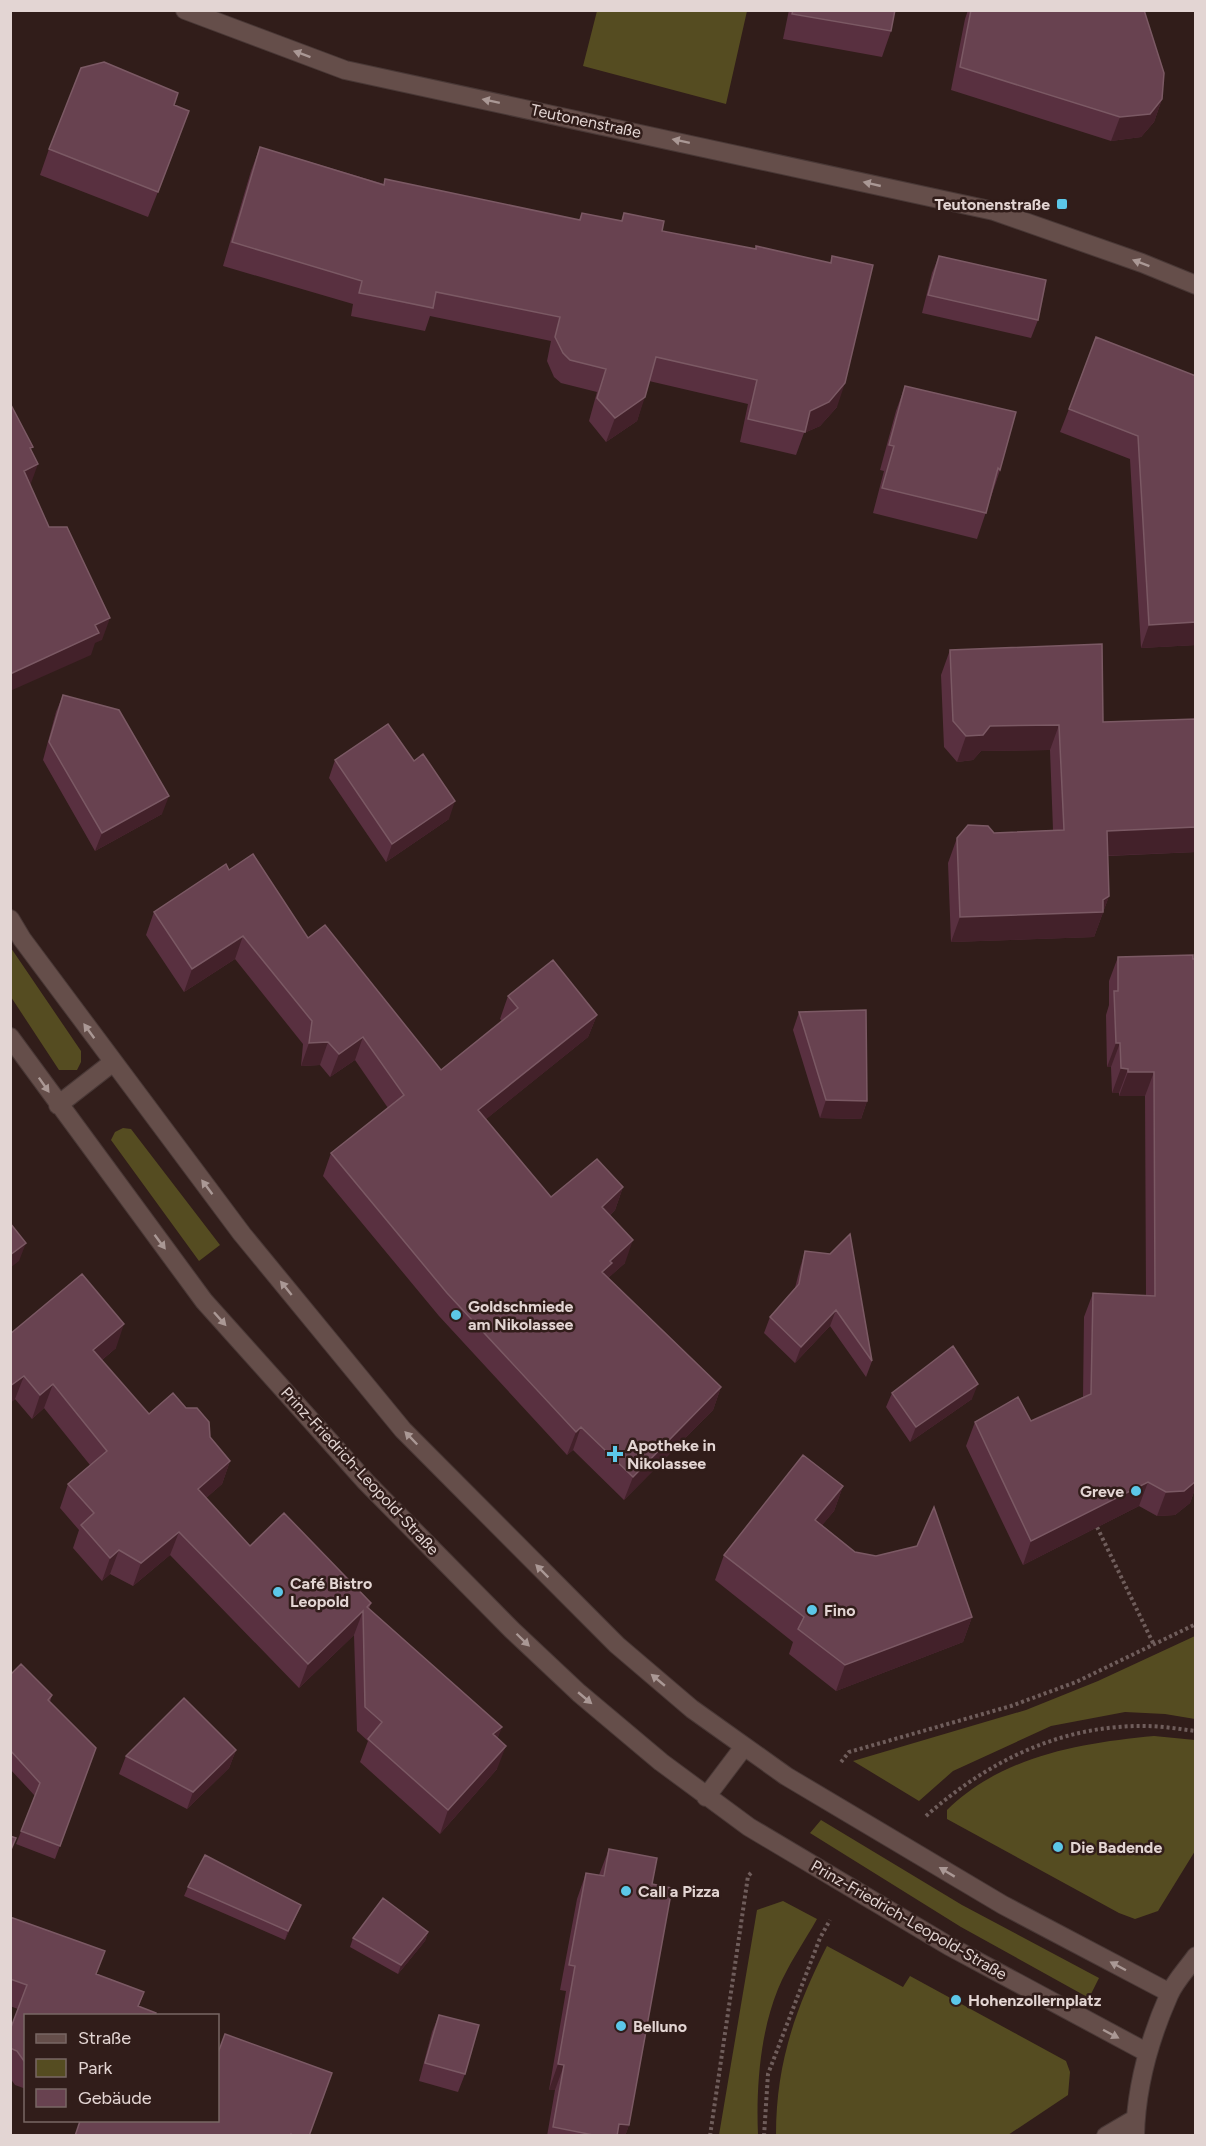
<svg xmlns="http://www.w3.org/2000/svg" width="1206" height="2146" font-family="Figtree,sans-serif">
<rect width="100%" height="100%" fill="#311d1a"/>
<path fill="#554c21" d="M597,11H747L726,104L583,66Z
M11,948L81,1051V1062L77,1070H59L11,997Z
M123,1128L131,1129L220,1245L199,1261L111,1140L115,1132Z
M1195,1636V1719L1165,1714L1125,1712L1051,1726L953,1771L919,1801L853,1761L1026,1710L1098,1681Z
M1154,1736L1195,1740V1851L1158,1911L1135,1919L1119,1913L947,1819V1810C1002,1756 1080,1743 1154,1736Z
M821,1820L962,1905L1099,1978L1089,1998L961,1927L810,1833Z
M783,1901L817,1919C804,1942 788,1965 778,1989C760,2033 756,2088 758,2135H719L757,1910Z
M827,1946L903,1987L910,1976L1066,2061L1070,2072L1068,2095L1008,2135H776C776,2064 795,2009 827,1946Z"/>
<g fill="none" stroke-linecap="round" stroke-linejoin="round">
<defs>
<path id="minor" d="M185,10L345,70L994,211L1142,263L1196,285
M10,919L22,939L242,1234L403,1430L617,1645L692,1709L786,1776L1003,1905L1170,1993
M10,1037L204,1301L366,1482L512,1630L579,1693L661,1762L749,1827L949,1946L1148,2053
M58,1105L112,1063
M706,1797L743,1748
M1106,2136L1135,2119
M1135,2136C1136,2088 1150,2038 1169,1995C1175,1981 1187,1969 1196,1956"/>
</defs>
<use href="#minor" stroke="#493836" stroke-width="20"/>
<path stroke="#6f5d5b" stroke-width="4" stroke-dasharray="3 3" stroke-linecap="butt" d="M1097,1527L1154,1645
M841,1762L849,1752L1011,1706L1076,1682L1196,1624
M926,1816C988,1761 1061,1725 1145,1726C1162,1726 1179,1729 1196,1731
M710,2136L748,1876L753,1871
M764,2136L768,2074L820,1938L830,1920"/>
<use href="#minor" stroke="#654e4a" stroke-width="18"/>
</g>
<path fill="#593040" d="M789,10H895L891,31L882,57L783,39Z
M968,10H1144L1162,99L1154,122L1141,137L1111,141L951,90L965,19Z
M174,105L180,136L148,217L40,175L49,149Z
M260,147L384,184L385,179L579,220L582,213L621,221L624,213L662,231L830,263L832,256L837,407L820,426L804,433L796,455L740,442L748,404L649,381L637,421L606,442L589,421L597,392L561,383L554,377L547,361L551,341L430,316L425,331L351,316L353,304L223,266L251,171Z
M939,256L1038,320L1031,338L922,313L932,273Z
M1196,376V645L1141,648L1130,459L1060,432L1069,409Z
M905,386L1000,470L977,539L873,513L884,471L880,470L896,411Z
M950,650L1103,722L1196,719V852L1108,856L1109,896L1094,937L951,942L948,863L957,838L994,833L1053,830L1050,750L981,751L973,760L957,762L944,747L941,675Z
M63,695L162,814L95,851L43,760L56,712Z
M335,760L449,819L386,862L329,778Z
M229,870L308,938L441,1070L502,1021L500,1019L508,996L597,1015L588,1037L486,1119L551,1197L623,1187L615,1210L610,1215L625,1263L608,1278L721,1387L713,1410L624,1500L573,1450L567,1455L439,1316L323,1176L331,1153L388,1108L355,1060L330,1077L320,1065L301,1066L303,1044L235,959L184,992L146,935L154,912Z
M1118,957L1196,959V1486L1190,1503L1175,1515L1157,1516L1139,1506L1023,1565L966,1446L975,1422L1031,1421L1083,1397L1084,1317L1093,1293L1146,1296L1145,1096H1119V1093H1112L1111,1067H1107L1106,1015L1109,1005V981Z
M799,1012L867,1101L861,1119L820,1118L793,1030Z
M805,1251L872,1361L866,1377L830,1326L795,1363L764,1333L770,1317L795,1288L800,1268Z
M10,1334L116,1348L102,1360L149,1414L210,1437L230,1461L222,1484L206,1498L250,1546L371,1603L369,1609L498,1738L497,1769L440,1834L360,1762L368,1741L357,1731L354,1635L299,1688L170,1555L133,1586L110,1574L102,1581L73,1548L79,1530L60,1508L68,1484L90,1465L44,1408L32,1419L15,1399L10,1403Z
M892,1393L972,1399L910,1442L886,1407Z
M843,1486L834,1511L822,1525L855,1552L972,1617L963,1642L836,1691L789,1654L793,1642L715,1580L724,1555Z
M10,1675L52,1695L50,1702L96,1748L55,1859L16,1844L35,1796L10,1769Z
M236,1750L229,1768L187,1809L119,1774L126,1756Z
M609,1849L652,1884L629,2125L625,2136H547L555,2090H549L566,1991L560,1990L577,1899L586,1873L599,1875Z
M188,1887L301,1905L285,1940L184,1896Z
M10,1917L105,1951L96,1974L144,1992L139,2006L26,2016V2089L15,2085L10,2078V2030L18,2009L10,2006Z
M428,1932L425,1941L398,1974L350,1947L353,1938Z
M439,2015L465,2074L458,2092L419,2081L432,2032Z"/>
<path fill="#43212a" d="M1162,99L1154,122L1141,137L1111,141L1120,117Z
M845,383L837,407L820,426L804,433L810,411Z
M645,397L637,421L606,442L615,418Z
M38,464L30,486L24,471Z
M110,618L102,640L95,643L91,655L10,691V674L95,625Z
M1196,622V645L1141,648L1149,625Z
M1059,725L1050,750L981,751L973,760L957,762L966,736L990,726Z
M169,796L162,814L95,851L102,833Z
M455,801L449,819L386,862L392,844Z
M1196,827V852L1098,856L1107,831Z
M1109,896L1094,937L951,942L960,917L1103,900Z
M243,936L235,959L184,992L192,969Z
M597,1015L588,1037L470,1132L478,1110Z
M363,1037L355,1060L330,1077L339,1054Z
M328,1042L320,1065L301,1066L309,1043Z
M1116,1043H1120L1111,1067H1107Z
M1121,1068L1128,1069L1119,1093H1112Z
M1128,1072H1154L1145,1096H1119Z
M826,1100L867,1101L861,1119L820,1118Z
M623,1187L615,1210L594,1229L602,1207Z
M633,1240L625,1263L606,1280L602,1272L610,1261Z
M26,1243L19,1261L10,1268V1255Z
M836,1310L830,1326L795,1363L801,1347Z
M124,1324L116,1348L85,1374L93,1350Z
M24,1376L15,1399L10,1403L11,1386Z
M53,1384L44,1408L32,1419L40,1395Z
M978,1384L972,1399L910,1442L916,1427Z
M721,1387L713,1410L624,1500L633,1477Z
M581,1427L573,1450L567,1455L576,1432Z
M230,1461L222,1484L189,1513L198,1489Z
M1196,1481V1486L1190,1503L1175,1515L1157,1516L1166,1492Z
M1148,1482L1139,1506L1023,1565L1031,1541Z
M843,1486L834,1511L806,1545L815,1520Z
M179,1532L170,1555L133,1586L141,1563Z
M119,1550L110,1574L102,1581L110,1558Z
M363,1611L354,1635L299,1688L308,1664Z
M972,1617L963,1642L836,1691L845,1665Z
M502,1727L493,1751V1734Z
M506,1746L497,1769L440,1834L448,1810Z
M236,1750L229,1768L187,1809L193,1792Z
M301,1905L297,1914L285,1940L288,1931Z
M428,1932L425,1941L398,1974L401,1965Z
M558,2064L564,2065L555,2090H549Z
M619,2124L629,2125L625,2136H615Z"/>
<path fill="#684250" stroke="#7b5964" stroke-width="1.5" d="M793,10H895L891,31L792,14Z
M971,10H1144L1164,73L1162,99L1150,114L1120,117L960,67Z
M104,62L178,93L174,105L189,111L158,192L49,149L81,68Z
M260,147L384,185L385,179L580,220L582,213L622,221L624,213L664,221L662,231L756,249V246L831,263L832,256L873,265L845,383L829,402L810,411L805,432L748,419L757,380L656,357L645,397L615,418L597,398L606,369L570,360L563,353L555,337L560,317L436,292L433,308L359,293L362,281L232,242Z
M939,256L1046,280L1038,320L928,295Z
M1096,337L1196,376V622L1149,625L1138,436L1069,409Z
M905,386L1016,412L1000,470L998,468L986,513L882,488L894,446L889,445Z
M10,403L33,447L30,448L38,464L24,471L49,527H67L110,618L95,625L99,633L10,674Z
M1102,644L1103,722L1196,719V827L1107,831L1109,896L1103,900V912L960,917L957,838L968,825L988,826L994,833L1064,830L1059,725L990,726L983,735L966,736L953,721L950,650Z
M63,695L119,710L169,796L102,833L49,742Z
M388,724L414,761L423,754L455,801L392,844L335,760Z
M253,854L308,938L325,925L441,1070L518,1008L508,996L553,960L597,1015L478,1110L551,1197L597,1159L623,1187L602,1207L633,1240L610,1261L612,1263L602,1272L721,1387L633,1477L581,1427L576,1432L447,1293L331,1153L404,1095L363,1037L339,1054L328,1042L309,1043L312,1021L243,936L192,969L154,912L226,864L229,870Z
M1193,955V959H1196V1481L1184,1491L1166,1492L1148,1482L1031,1541L975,1422L1018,1397L1031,1421L1091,1394L1093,1293L1155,1296L1154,1072H1128V1069L1121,1068L1120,1043H1116L1114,991H1118V957Z
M866,1010L867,1101L826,1100L799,1012Z
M10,1223L26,1243L10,1255Z
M850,1234L872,1361L836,1310L801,1347L770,1317L799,1284L805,1251L830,1254Z
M82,1274L124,1324L93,1350L149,1414L173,1393L186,1408H197L209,1422L210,1437L230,1461L198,1489L250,1546L284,1513L371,1603L367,1607L502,1727L493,1734L506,1746L448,1810L368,1739L382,1722L365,1707L363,1611L308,1664L179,1532L141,1563L119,1550L110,1558L81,1525L94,1513L68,1484L107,1451L53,1384L40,1395L24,1376L10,1386V1334Z
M953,1346L978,1384L916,1427L892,1393Z
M803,1455L843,1486L815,1520L855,1552L876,1556L917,1546L934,1507L972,1617L845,1665L798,1629L804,1617L724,1555Z
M21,1664L52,1695L48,1700L96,1748L60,1846L21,1831L40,1783L10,1750V1675Z
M184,1698L236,1750L193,1792L126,1756Z
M10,1836L16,1838L10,1852Z
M609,1849L657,1858L652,1884L672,1888L629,2125L619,2124L617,2136H598L553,2127L564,2065L558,2064L575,1966L569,1965L586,1873L604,1876Z
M205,1855L301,1905L288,1931L188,1887Z
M383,1898L428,1932L401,1965L353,1938Z
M10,1917L105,1951L96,1974L144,1992L138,2006L156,2013L155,2016H26V2061H24L17,2051L10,2048V2030L27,1985L10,1979Z
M439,2015L479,2025L465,2074L425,2063Z
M225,2034L332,2073L309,2136H294L291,2134L290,2136H75L80,2121H218V2053Z"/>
<defs><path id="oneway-solid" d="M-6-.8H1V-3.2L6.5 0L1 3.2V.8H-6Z" transform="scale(1.5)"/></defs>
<g fill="#aa9895">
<use href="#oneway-solid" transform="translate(302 54) rotate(-160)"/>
<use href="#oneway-solid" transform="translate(491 101) rotate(-168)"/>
<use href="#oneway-solid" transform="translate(681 141) rotate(-168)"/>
<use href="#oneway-solid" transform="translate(872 184) rotate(-167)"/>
<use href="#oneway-solid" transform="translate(1141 263) rotate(-159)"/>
<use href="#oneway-solid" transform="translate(89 1031) rotate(-126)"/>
<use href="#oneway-solid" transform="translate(44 1085) rotate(55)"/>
<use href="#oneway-solid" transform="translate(207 1187) rotate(-127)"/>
<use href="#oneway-solid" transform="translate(160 1242) rotate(53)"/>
<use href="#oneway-solid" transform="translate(286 1288) rotate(-129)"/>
<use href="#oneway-solid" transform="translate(220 1319) rotate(48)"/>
<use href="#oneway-solid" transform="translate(411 1438) rotate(-134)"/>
<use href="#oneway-solid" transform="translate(542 1571) rotate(-135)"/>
<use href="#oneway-solid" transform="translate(523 1640) rotate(44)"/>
<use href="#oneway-solid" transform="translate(658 1680) rotate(-140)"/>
<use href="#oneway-solid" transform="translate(585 1698) rotate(40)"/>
<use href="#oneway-solid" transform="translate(947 1872) rotate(-149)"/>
<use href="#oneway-solid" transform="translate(1118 1966) rotate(-152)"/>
<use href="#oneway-solid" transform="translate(1111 2034) rotate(28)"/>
</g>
<g fill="#5cc7e8" stroke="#311d1a" stroke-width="2">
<rect x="1056" y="198" width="12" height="12" rx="3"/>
<circle cx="456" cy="1315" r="6"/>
<path d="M612 1445h6v6h6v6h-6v6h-6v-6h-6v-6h6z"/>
<circle cx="1136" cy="1491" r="6"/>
<circle cx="278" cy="1592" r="6"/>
<circle cx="812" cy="1610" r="6"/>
<circle cx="1058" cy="1847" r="6"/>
<circle cx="626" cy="1891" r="6"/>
<circle cx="956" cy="2000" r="6"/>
<circle cx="621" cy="2026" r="6"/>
</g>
<g text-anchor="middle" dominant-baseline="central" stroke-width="5" stroke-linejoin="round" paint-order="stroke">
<g font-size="16" fill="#e3d5d3" stroke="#311d1a">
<text transform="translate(586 121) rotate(12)">Teutonenstraße</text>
<text transform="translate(360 1471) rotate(47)">Prinz-Friedrich-Leopold-Straße</text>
<text transform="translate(909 1920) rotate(30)">Prinz-Friedrich-Leopold-Straße</text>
</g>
<g font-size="16" font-weight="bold" fill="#e3d5d3" stroke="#311d1a" text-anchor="start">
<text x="1050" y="204" text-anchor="end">Teutonenstraße</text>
<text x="468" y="1306">Goldschmiede<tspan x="468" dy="18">am Nikolassee</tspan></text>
<text x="627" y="1445">Apotheke in<tspan x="627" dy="18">Nikolassee</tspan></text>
<text x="1124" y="1491" text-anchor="end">Greve</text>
<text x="290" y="1583">Café Bistro<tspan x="290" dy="18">Leopold</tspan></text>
<text x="824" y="1610">Fino</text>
<text x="1070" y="1847">Die Badende</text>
<text x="638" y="1891">Call a Pizza</text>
<text x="968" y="2000">Hohenzollernplatz</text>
<text x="633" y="2026">Belluno</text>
</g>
</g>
<rect width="1206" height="2146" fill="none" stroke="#e3d5d3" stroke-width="24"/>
<rect x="24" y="2014" width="195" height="108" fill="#311d1a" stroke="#786764" stroke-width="1.5"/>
<rect x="36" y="2034" width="30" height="9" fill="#654e4a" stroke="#786764" stroke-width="1.5"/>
<text x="78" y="2044" font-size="18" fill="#e3d5d3">Straße</text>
<rect x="36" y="2059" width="30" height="18" fill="#554c21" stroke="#786764" stroke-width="1.5"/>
<text x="78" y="2074" font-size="18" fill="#e3d5d3">Park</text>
<rect x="36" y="2089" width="30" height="18" fill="#684250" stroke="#786764" stroke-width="1.5"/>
<text x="78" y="2104" font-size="18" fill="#e3d5d3">Gebäude</text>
</svg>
